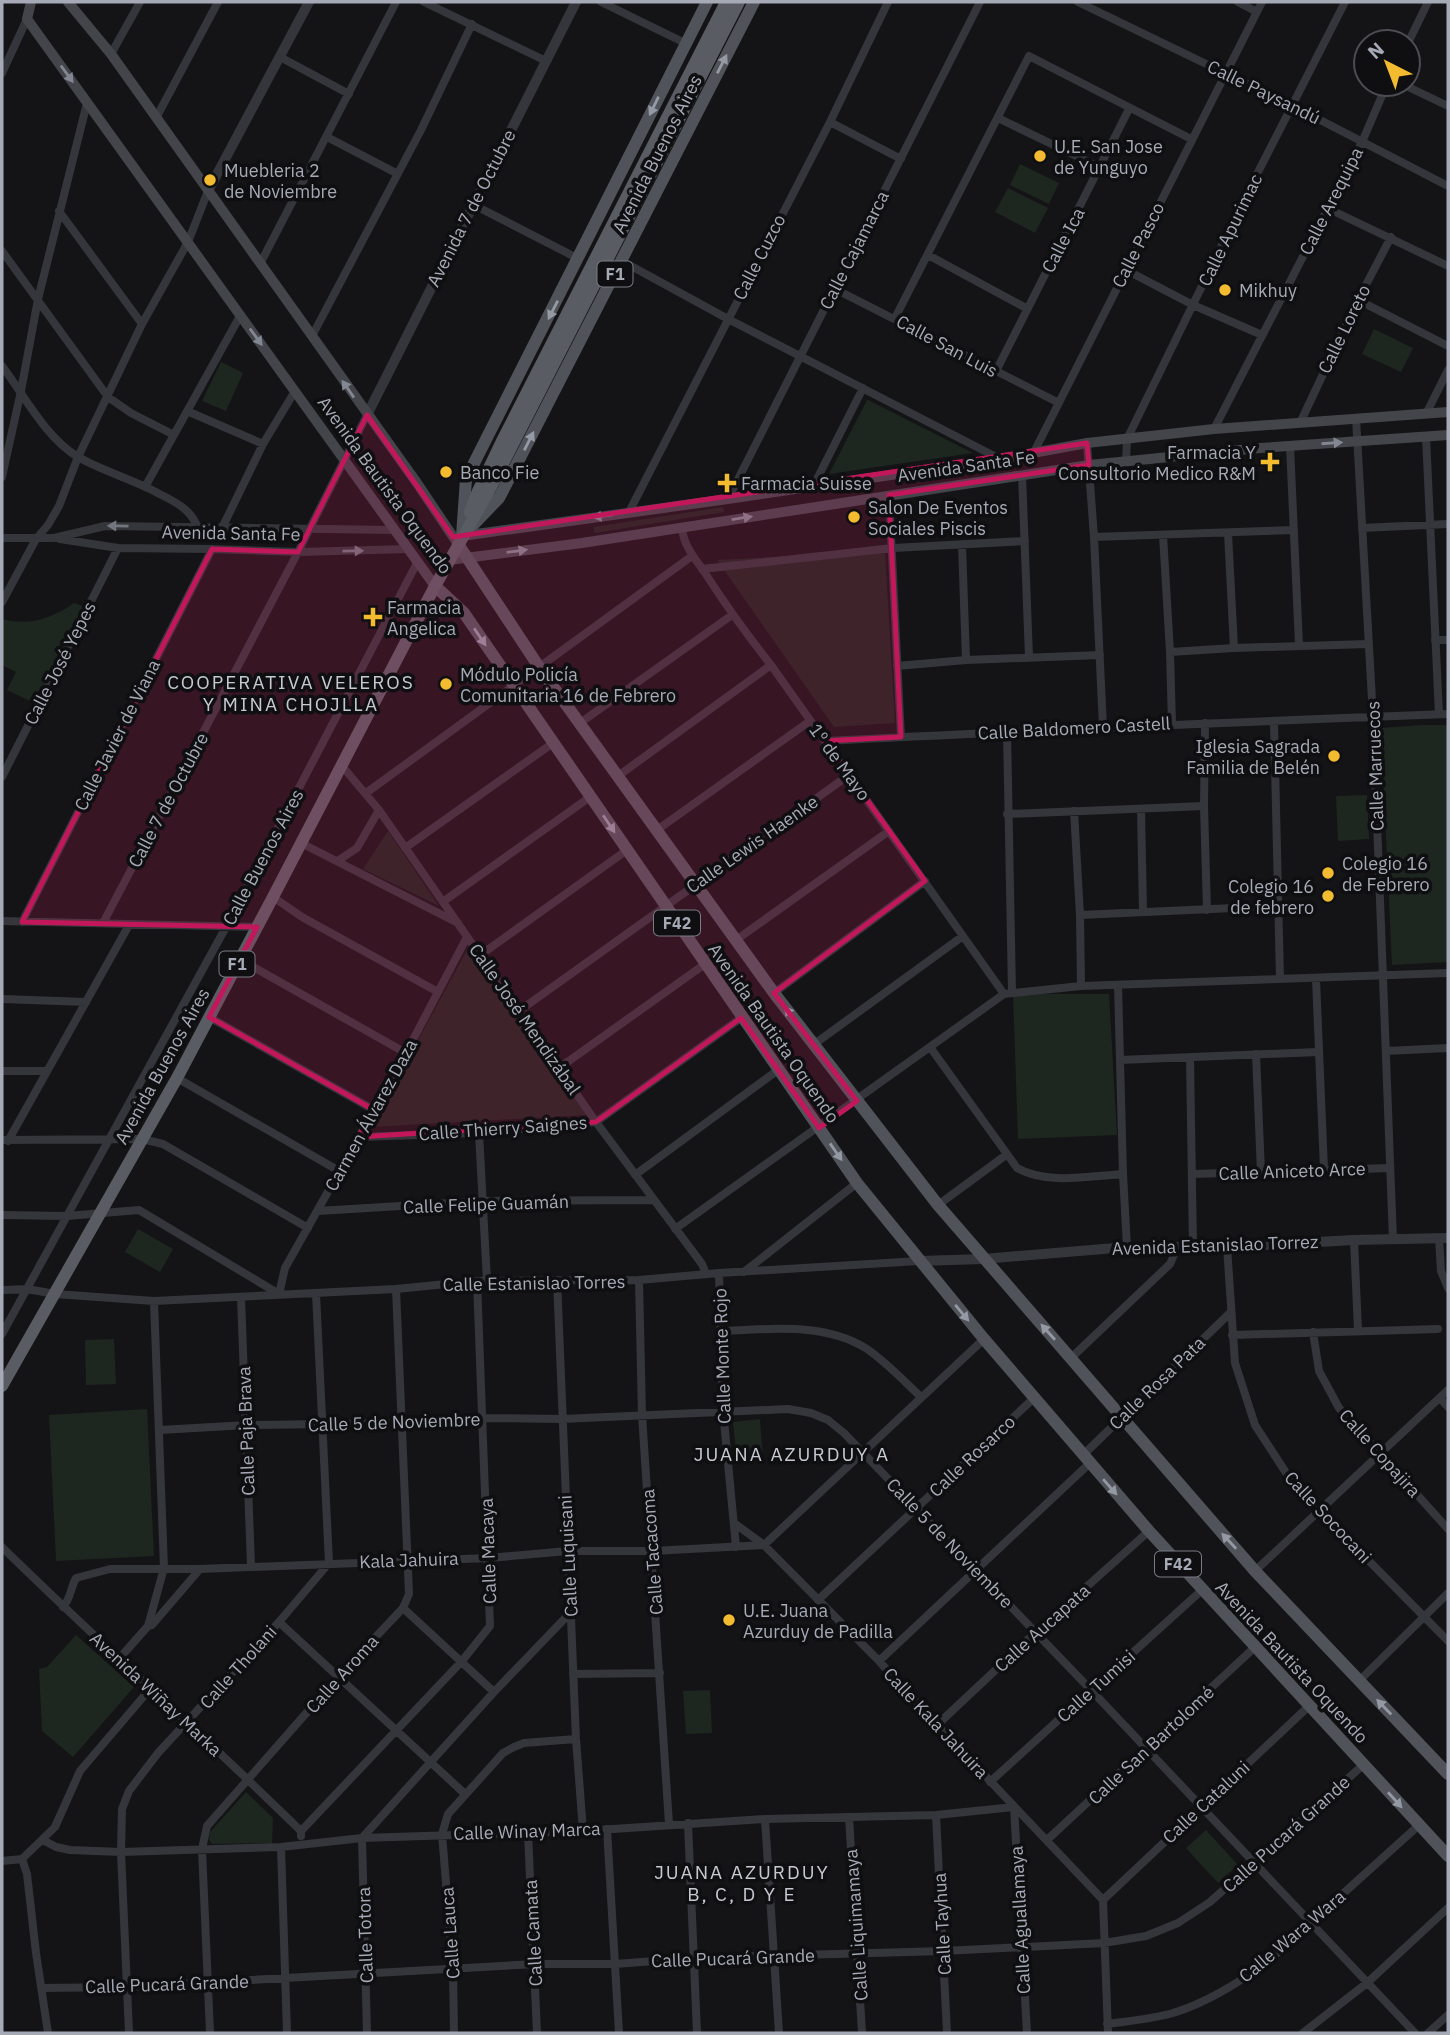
<svg xmlns="http://www.w3.org/2000/svg" width="1450" height="2035" font-family="'IBM Plex Sans',sans-serif">
<rect width="100%" height="100%" fill="#141416"/>
<path fill="#1e2620" d="M1020,164L1059,183L1049,204L1010,185Z
M1008,188L1048,208L1035,233L995,212Z
M1374,329L1413,348L1401,372L1362,354Z
M221,362L243,373L226,411L202,401Z
M867,400H868L973,453L829,474Z
M723,507L724,512L595,533L593,527Z
M885,551L895,723L834,727L717,560Z
M74,603L85,607L36,704L7,690L16,672L2,665V619C29,626 51,619 74,603Z
M1422,725H1448V962L1392,965L1381,728Z
M1367,795L1369,839L1338,841L1336,796Z
M388,831L439,906L363,869Z
M467,950L589,1115L371,1127Z
M1013,994H1109L1117,1135L1018,1139Z
M138,1229L173,1249L160,1272L125,1252Z
M114,1339L116,1384L86,1385L85,1340Z
M147,1409L154,1556L56,1561L49,1415Z
M760,1419L763,1459L737,1462L733,1422Z
M76,1635L134,1687L73,1757L42,1731L39,1669L47,1667Z
M710,1690L712,1733L686,1734L683,1691Z
M246,1792L273,1818L272,1843L212,1844L209,1840L210,1832Z
M1206,1830L1238,1865L1218,1883L1186,1848Z"/>
<g fill="none" stroke-linecap="round" stroke-linejoin="round">
<path stroke="#35363b" stroke-width="8" d="M424,2L546,61
M601,2L685,43
M1078,2L1293,106L1448,186
M1238,2L1257,12
M1408,43L1428,2
M111,54L140,2
M280,57L349,94
M2,73L27,19
M1402,84L1448,106
M156,118L218,2
M998,118L1101,168
M830,122L901,159
M327,137L398,174
M472,204L579,259
M1327,208L1448,266
M59,211L142,324
M2,251L108,397L131,413L174,435
M928,255L1026,308
M622,261L728,319L1000,459
M260,264L396,2
M1126,270L1193,305L1262,335
M835,289L1059,403
M1358,300L1448,346
M895,318L1029,56L1191,139
M312,336L421,130L472,24
M2,366C24,395 45,437 78,457C101,470 128,478 152,490C170,500 189,506 197,526
M996,371L1129,109
M187,411L263,444
M1426,414L1448,370
M1356,418L1373,717L1393,1240
M1300,423L1358,300L1391,237
M1214,429L1362,142L1387,84
M1426,437L1439,714
M1087,443L1094,537L1103,727
M1290,446L1299,645
M1034,452L1262,2
M1126,461L1127,439L1254,180L1345,2
M1022,475L1029,657
M2,477L21,391L38,299L87,103
M814,485L863,388
M145,487L240,316
M889,495L901,737
M728,499L980,2
M629,512L830,122L888,2
M682,527C683,547 697,560 707,576C727,607 748,636 771,665L1004,994
M222,528L263,444L295,391
M1362,528L1448,524
M1228,533L1234,648
M1163,535L1170,652
M1094,537L1294,530
M2,538H54L105,526L395,530
M60,539L118,548L212,549L298,552L409,549
M962,545L966,660
M702,569L893,548L1025,541
M2,602L36,539L48,525L59,506L78,457L142,324L188,242L208,191
M1435,640H1448
M897,666L966,660L1100,655
M1274,722L1280,979
M580,723L732,615
M1205,723L1204,806L1207,910
M1172,724L1170,652L1234,648L1368,644
M1007,731L1012,992
M825,741C1033,730 1240,722 1448,714
M342,766L379,810L596,1122L702,1264L706,1274
M618,776L771,665
M2,777L118,548
M366,793L692,556
M1141,809L1143,912
M1074,811L1080,915L1081,986
M1007,814L1204,806
M657,830L810,721
M301,843L458,923
M405,848L553,743
M339,860L357,848L379,810
M273,897L302,917L438,992
M444,901L590,797
M1080,915L1278,906
M2,921L257,927
M22,922L212,549
M103,923L298,552L367,415
M736,940L889,831
M479,956L627,850
M239,959L406,1053
M1316,979L1324,1169
M1118,985L1123,1174L1127,1247
M774,993L925,881
M2,999L86,1002
M519,1011L849,775
M209,1017L374,1110
M813,1045L963,936
M930,1047L1017,1168C1047,1185 1089,1176 1123,1174
M1386,1051L1448,1048
M1256,1054L1261,1172
M1190,1058L1193,1248
M1120,1060L1318,1052
M559,1068L705,964
M2,1071H46
M177,1078L341,1172
M479,1133L487,1281
M358,1137L479,1133L596,1122L741,1018
M2,1140L142,1139L163,1144L308,1228
M8,1141L129,925
M1193,1174L1390,1168
M635,1175L778,1070
M938,1205L1006,1155
M318,1211L483,1201L653,1200
M2,1215L67,1216L139,1210L279,1294L285,1268L406,1053L467,937
M675,1229L1004,994L1081,986L1448,973
M1439,1238L1441,1271L1448,1288
M1354,1240L1358,1330
M1227,1247L1235,1363L1255,1425L1294,1485L1448,1641
M744,1272L857,1183
M719,1273L723,1410L736,1547
M557,1280L576,1739L583,1831
M639,1280L642,1415L669,1824
M2,1290L27,1289L55,1294L154,1301L396,1289L477,1281L639,1280L719,1273L919,1261
M241,1297L251,1566
M722,1331C769,1329 825,1322 867,1349C886,1362 903,1380 920,1396
M1313,1332L1319,1371L1339,1408L1448,1529
M2,1334L226,927L418,561
M1232,1335L1438,1329
M1071,1358L1170,1264L1177,1248
M1440,1398L1448,1407
M160,1430L247,1425L403,1423L482,1418L562,1419L788,1409L811,1413L828,1420L844,1433L1091,1690L1415,2033
M1083,1455L1231,1312
M734,1523L764,1545L879,1661L937,1725L1103,1900
M2,1547C100,1643 203,1735 301,1831V1836
M1255,1571L1448,1390
M818,1600L1034,1398
M63,1607C71,1598 70,1589 76,1578L110,1569H200L489,1558L568,1551H653L764,1545L984,1339
M403,1608L494,1692
M279,1622L465,1794
M148,1626L152,1625L200,1569
M118,1660L148,1626L164,1568L154,1301
M879,1661L1090,1463
M573,1674L660,1673
M1359,1681L1448,1593
M937,1725L1036,1632L1149,1531
M990,1782L1202,1590
M936,1815L947,2033
M849,1817L862,2033
M765,1819L779,2033
M688,1823L697,2033
M607,1829L619,2033
M301,1831L462,1661L490,1626L477,1281
M528,1833L537,2033
M43,1840L56,1847L70,1850L121,1852L281,1847L362,1838L583,1831L765,1819L936,1815L1014,1807L1027,2033
M1047,1840L1254,1648
M281,1847L287,2033
M22,1859L27,1874L36,1953L48,2033
M2,1861L22,1859L55,1827L80,1771L150,1689
M1103,1900L1310,1705
M1103,1900L1108,2033
M42,1988L126,1987L535,1964H615L695,1958L944,1951L1104,1943L1146,1936L1178,1923L1210,1902L1363,1765
M1107,2024C1129,2021 1152,2019 1173,2013C1206,2003 1236,1984 1265,1964L1418,1826
M129,2033L121,1852L122,1809L129,1791L158,1753L279,1622L329,1563L316,1293
M210,2033L202,1849L207,1826L338,1677L403,1608L409,1594L396,1289
M367,2033L362,1838L494,1692L571,1612
M454,2033L453,1968L442,1834L448,1814L503,1753L514,1747L524,1743L576,1739
M1303,2033L1367,1983L1448,1908
M1428,2033L1448,2015"/>
<path stroke="#35363b" stroke-width="10" d="M208,191L309,2
M367,415L576,2
M919,1261L983,1259L1127,1247H1227L1354,1240L1448,1238"/>
<path stroke="#43454b" stroke-width="10" d="M31,2L27,19L435,586
M68,2L111,54L417,483L458,544
M462,536L728,499L1000,459L1087,443L1214,429L1448,412
M449,560L582,543L1089,465L1260,448L1448,435"/>
<path stroke="#51535a" stroke-width="12" d="M472,526L499,498L523,452L754,2
M462,536L466,479L707,2
M458,544L539,667L774,993L938,1205L1255,1571L1448,1774
M435,586L464,613L857,1183L984,1339L1149,1531L1448,1856"/>
<path stroke="#595c63" stroke-width="12" d="M470,512L478,491L501,443L726,2
M2,1386L177,1078L273,897L435,586L488,493L739,2"/>
</g>
<defs><path id="oneway-solid" d="M-6-.8H1V-3.2L6.5 0L1 3.2V.8H-6Z" transform="scale(1.75)"/></defs>
<g fill="#9599a4">
<use href="#oneway-solid" transform="translate(722 64) rotate(-63)"/>
<use href="#oneway-solid" transform="translate(654 106) rotate(116)"/>
<use href="#oneway-solid" transform="translate(553 310) rotate(117)"/>
<use href="#oneway-solid" transform="translate(529 441) rotate(-63)"/>
<use href="#oneway-solid" transform="translate(480 637) rotate(56)"/>
<use href="#oneway-solid" transform="translate(609 824) rotate(56)"/>
<use href="#oneway-solid" transform="translate(791 1015) rotate(-127)"/>
<use href="#oneway-solid" transform="translate(836 1152) rotate(55)"/>
<use href="#oneway-solid" transform="translate(962 1313) rotate(50)"/>
<use href="#oneway-solid" transform="translate(1048 1332) rotate(-132)"/>
<use href="#oneway-solid" transform="translate(1110 1487) rotate(49)"/>
<use href="#oneway-solid" transform="translate(1229 1541) rotate(-133)"/>
<use href="#oneway-solid" transform="translate(1384 1707) rotate(-134)"/>
<use href="#oneway-solid" transform="translate(1395 1800) rotate(48)"/>
</g>
<g fill="#838791">
<use href="#oneway-solid" transform="translate(67 74) rotate(54)"/>
<use href="#oneway-solid" transform="translate(256 337) rotate(54)"/>
<use href="#oneway-solid" transform="translate(348 389) rotate(-125)"/>
<use href="#oneway-solid" transform="translate(1332 443) rotate(-4)"/>
<use href="#oneway-solid" transform="translate(603 516) rotate(172)"/>
<use href="#oneway-solid" transform="translate(742 518) rotate(-9)"/>
<use href="#oneway-solid" transform="translate(517 551) rotate(-7)"/>
</g>
<g fill="#73767f">
<use href="#oneway-solid" transform="translate(118 526) rotate(-179)"/>
<use href="#oneway-solid" transform="translate(353 551) rotate(-1)"/>
</g>
<path fill="#c2185b" fill-opacity="0.2" stroke="#c2185b" stroke-width="5" stroke-linejoin="round" d="M367,415L453,537L1087,443L1089,465L889,495L901,737L825,741L925,881L774,993L857,1101L819,1128L741,1018L596,1122L358,1137L374,1110L209,1017L257,927L22,922L212,549L298,552Z"/>
<g fill="#f2bb30" stroke="#0f0f11" stroke-width="2.5">
<circle cx="1040" cy="156" r="7"/>
<circle cx="210" cy="180" r="7"/>
<circle cx="1225" cy="290" r="7"/>
<path d="M1266.5 451.5h7v7h7v7h-7v7h-7v-7h-7v-7h7z"/>
<circle cx="446" cy="472" r="7"/>
<path d="M723.5 472.5h7v7h7v7h-7v7h-7v-7h-7v-7h7z"/>
<circle cx="854" cy="517" r="7"/>
<path d="M369.5 606.5h7v7h7v7h-7v7h-7v-7h-7v-7h7z"/>
<circle cx="446" cy="684" r="7"/>
<circle cx="1334" cy="756" r="7"/>
<circle cx="1328" cy="873" r="7"/>
<circle cx="1328" cy="896" r="7"/>
<circle cx="729" cy="1620" r="7"/>
</g>
<g text-anchor="middle" dominant-baseline="central" stroke-width="7" stroke-linejoin="round" paint-order="stroke">
<g fill="#0f0f11" stroke="#797c84" stroke-width="2">
<rect x="597.5" y="261.5" width="35" height="25" rx="5"/>
<rect x="654" y="910.5" width="46" height="25" rx="5"/>
<rect x="219.5" y="951.5" width="35" height="25" rx="5"/>
<rect x="1155" y="1551.5" width="46" height="25" rx="5"/>
</g>
<g font-size="16" font-weight="bold" fill="#a6aab6">
<text x="615" y="274">F1</text>
<text x="677" y="923">F42</text>
<text x="237" y="964">F1</text>
<text x="1178" y="1564">F42</text>
</g>
<g font-size="18" fill="#a6aab6" stroke="#0f0f11">
<text transform="translate(1264 92) rotate(26)">Calle Paysandú</text>
<text transform="translate(657 154) rotate(-63)">Avenida Buenos Aires</text>
<text transform="translate(1331 201) rotate(-63)">Calle Arequipa</text>
<text transform="translate(471 208) rotate(-63)">Avenida 7 de Octubre</text>
<text transform="translate(1230 230) rotate(-64)">Calle Apurimac</text>
<text transform="translate(1063 240) rotate(-62)">Calle Ica</text>
<text transform="translate(1138 245) rotate(-63)">Calle Pasco</text>
<text transform="translate(854 250) rotate(-63)">Calle Cajamarca</text>
<text transform="translate(759 257) rotate(-63)">Calle Cuzco</text>
<text transform="translate(1344 329) rotate(-64)">Calle Loreto</text>
<text transform="translate(947 346) rotate(28)">Calle San Luis</text>
<text transform="translate(966 466) rotate(-8)">Avenida Santa Fe</text>
<text transform="translate(385 485) rotate(54)">Avenida Bautista Oquendo</text>
<text transform="translate(231 533) rotate(1)">Avenida Santa Fe</text>
<text transform="translate(60 663) rotate(-63)">Calle José Yepes</text>
<text transform="translate(1074 728) rotate(-3)">Calle Baldomero Castell</text>
<text transform="translate(117 735) rotate(-63)">Calle Javier de Viana</text>
<text transform="translate(840 762) rotate(54)">1º de Mayo</text>
<text transform="translate(1375 766) rotate(-92)">Calle Marruecos</text>
<text transform="translate(168 800) rotate(-62)">Calle 7 de Octubre</text>
<text transform="translate(752 844) rotate(-35)">Calle Lewis Haenke</text>
<text transform="translate(263 857) rotate(-62)">Calle Buenos Aires</text>
<text transform="translate(525 1019) rotate(55)">Calle José Mendizábal</text>
<text transform="translate(774 1033) rotate(55)">Avenida Bautista Oquendo</text>
<text transform="translate(162 1066) rotate(-61)">Avenida Buenos Aires</text>
<text transform="translate(371 1115) rotate(-61)">Carmen Álvarez Daza</text>
<text transform="translate(503 1128) rotate(-4)">Calle Thierry Saignes</text>
<text transform="translate(1292 1171) rotate(-2)">Calle Aniceto Arce</text>
<text transform="translate(486 1204) rotate(-2)">Calle Felipe Guamán</text>
<text transform="translate(1215 1245) rotate(-2)">Avenida Estanislao Torrez</text>
<text transform="translate(534 1283) rotate(-1)">Calle Estanislao Torres</text>
<text transform="translate(722 1356) rotate(-92)">Calle Monte Rojo</text>
<text transform="translate(1157 1383) rotate(-44)">Calle Rosa Pata</text>
<text transform="translate(394 1422) rotate(-2)">Calle 5 de Noviembre</text>
<text transform="translate(246 1431) rotate(-92)">Calle Paja Brava</text>
<text transform="translate(1380 1453) rotate(48)">Calle Copajira</text>
<text transform="translate(972 1456) rotate(-43)">Calle Rosarco</text>
<text transform="translate(1328 1517) rotate(47)">Calle Sococani</text>
<text transform="translate(950 1543) rotate(46)">Calle 5 de Noviembre</text>
<text transform="translate(488 1551) rotate(-92)">Calle Macaya</text>
<text transform="translate(652 1552) rotate(-94)">Calle Tacacoma</text>
<text transform="translate(568 1556) rotate(-93)">Calle Luquisani</text>
<text transform="translate(409 1560) rotate(-2)">Kala Jahuira</text>
<text transform="translate(1042 1628) rotate(-42)">Calle Aucapata</text>
<text transform="translate(1292 1662) rotate(47)">Avenida Bautista Oquendo</text>
<text transform="translate(238 1667) rotate(-48)">Calle Tholani</text>
<text transform="translate(342 1674) rotate(-48)">Calle Aroma</text>
<text transform="translate(1096 1686) rotate(-42)">Calle Tumisi</text>
<text transform="translate(156 1694) rotate(43)">Avenida Wiñay Marka</text>
<text transform="translate(936 1723) rotate(47)">Calle Kala Jahuira</text>
<text transform="translate(1151 1745) rotate(-43)">Calle San Bartolomé</text>
<text transform="translate(1206 1802) rotate(-43)">Calle Cataluni</text>
<text transform="translate(527 1831) rotate(-2)">Calle Winay Marca</text>
<text transform="translate(1286 1834) rotate(-42)">Calle Pucará Grande</text>
<text transform="translate(1020 1920) rotate(-93)">Calle Aguallamaya</text>
<text transform="translate(942 1924) rotate(-93)">Calle Tayhua</text>
<text transform="translate(856 1925) rotate(-94)">Calle Liquimamaya</text>
<text transform="translate(450 1933) rotate(-94)">Calle Lauca</text>
<text transform="translate(533 1933) rotate(-93)">Calle Camata</text>
<text transform="translate(365 1935) rotate(-92)">Calle Totora</text>
<text transform="translate(1292 1936) rotate(-40)">Calle Wara Wara</text>
<text transform="translate(733 1958) rotate(-2)">Calle Pucará Grande</text>
<text transform="translate(167 1984) rotate(-2)">Calle Pucará Grande</text>
</g>
<g font-size="18" fill="#a6aab6" stroke="#0f0f11" text-anchor="start">
<text x="1054" y="146">U.E. San Jose<tspan x="1054" dy="21">de Yunguyo</tspan></text>
<text x="224" y="170">Muebleria 2<tspan x="224" dy="21">de Noviembre</tspan></text>
<text x="1239" y="290">Mikhuy</text>
<text x="1256" y="452" text-anchor="end">Farmacia Y<tspan x="1256" dy="21">Consultorio Medico R&amp;M</tspan></text>
<text x="460" y="472">Banco Fie</text>
<text x="741" y="483">Farmacia Suisse</text>
<text x="868" y="507">Salon De Eventos<tspan x="868" dy="21">Sociales Piscis</tspan></text>
<text x="387" y="607">Farmacia<tspan x="387" dy="21">Angelica</tspan></text>
<text x="460" y="674">Módulo Policía<tspan x="460" dy="21">Comunitaria 16 de Febrero</tspan></text>
<text x="1320" y="746" text-anchor="end">Iglesia Sagrada<tspan x="1320" dy="21">Familia de Belén</tspan></text>
<text x="1342" y="863">Colegio 16<tspan x="1342" dy="21">de Febrero</tspan></text>
<text x="1314" y="886" text-anchor="end">Colegio 16<tspan x="1314" dy="21">de febrero</tspan></text>
<text x="743" y="1610">U.E. Juana<tspan x="743" dy="21">Azurduy de Padilla</tspan></text>
</g>
<g font-size="19" letter-spacing="2" fill="#c7c9d2" stroke="#0f0f11">
<text x="291" y="682">COOPERATIVA VELEROS<tspan x="291" dy="22">Y MINA CHOJLLA</tspan></text>
<text x="792" y="1454">JUANA AZURDUY A</text>
<text x="742" y="1872">JUANA AZURDUY<tspan x="742" dy="22">B, C, D Y E</tspan></text>
</g>
</g>
<rect width="1450" height="2035" fill="none" stroke="#a6aab6" stroke-width="7"/>
<g transform="translate(1387 63) rotate(318)"><circle r="33" fill="#0f0f11" stroke="#4b4d53" stroke-width="2"/>
<path d="M0-5L12 26L0 18L-12 26Z" fill="#f2bb30"/>
<text y="-10" font-size="19" font-weight="bold" text-anchor="middle" fill="#a6aab6">N</text>
</g>
</svg>
